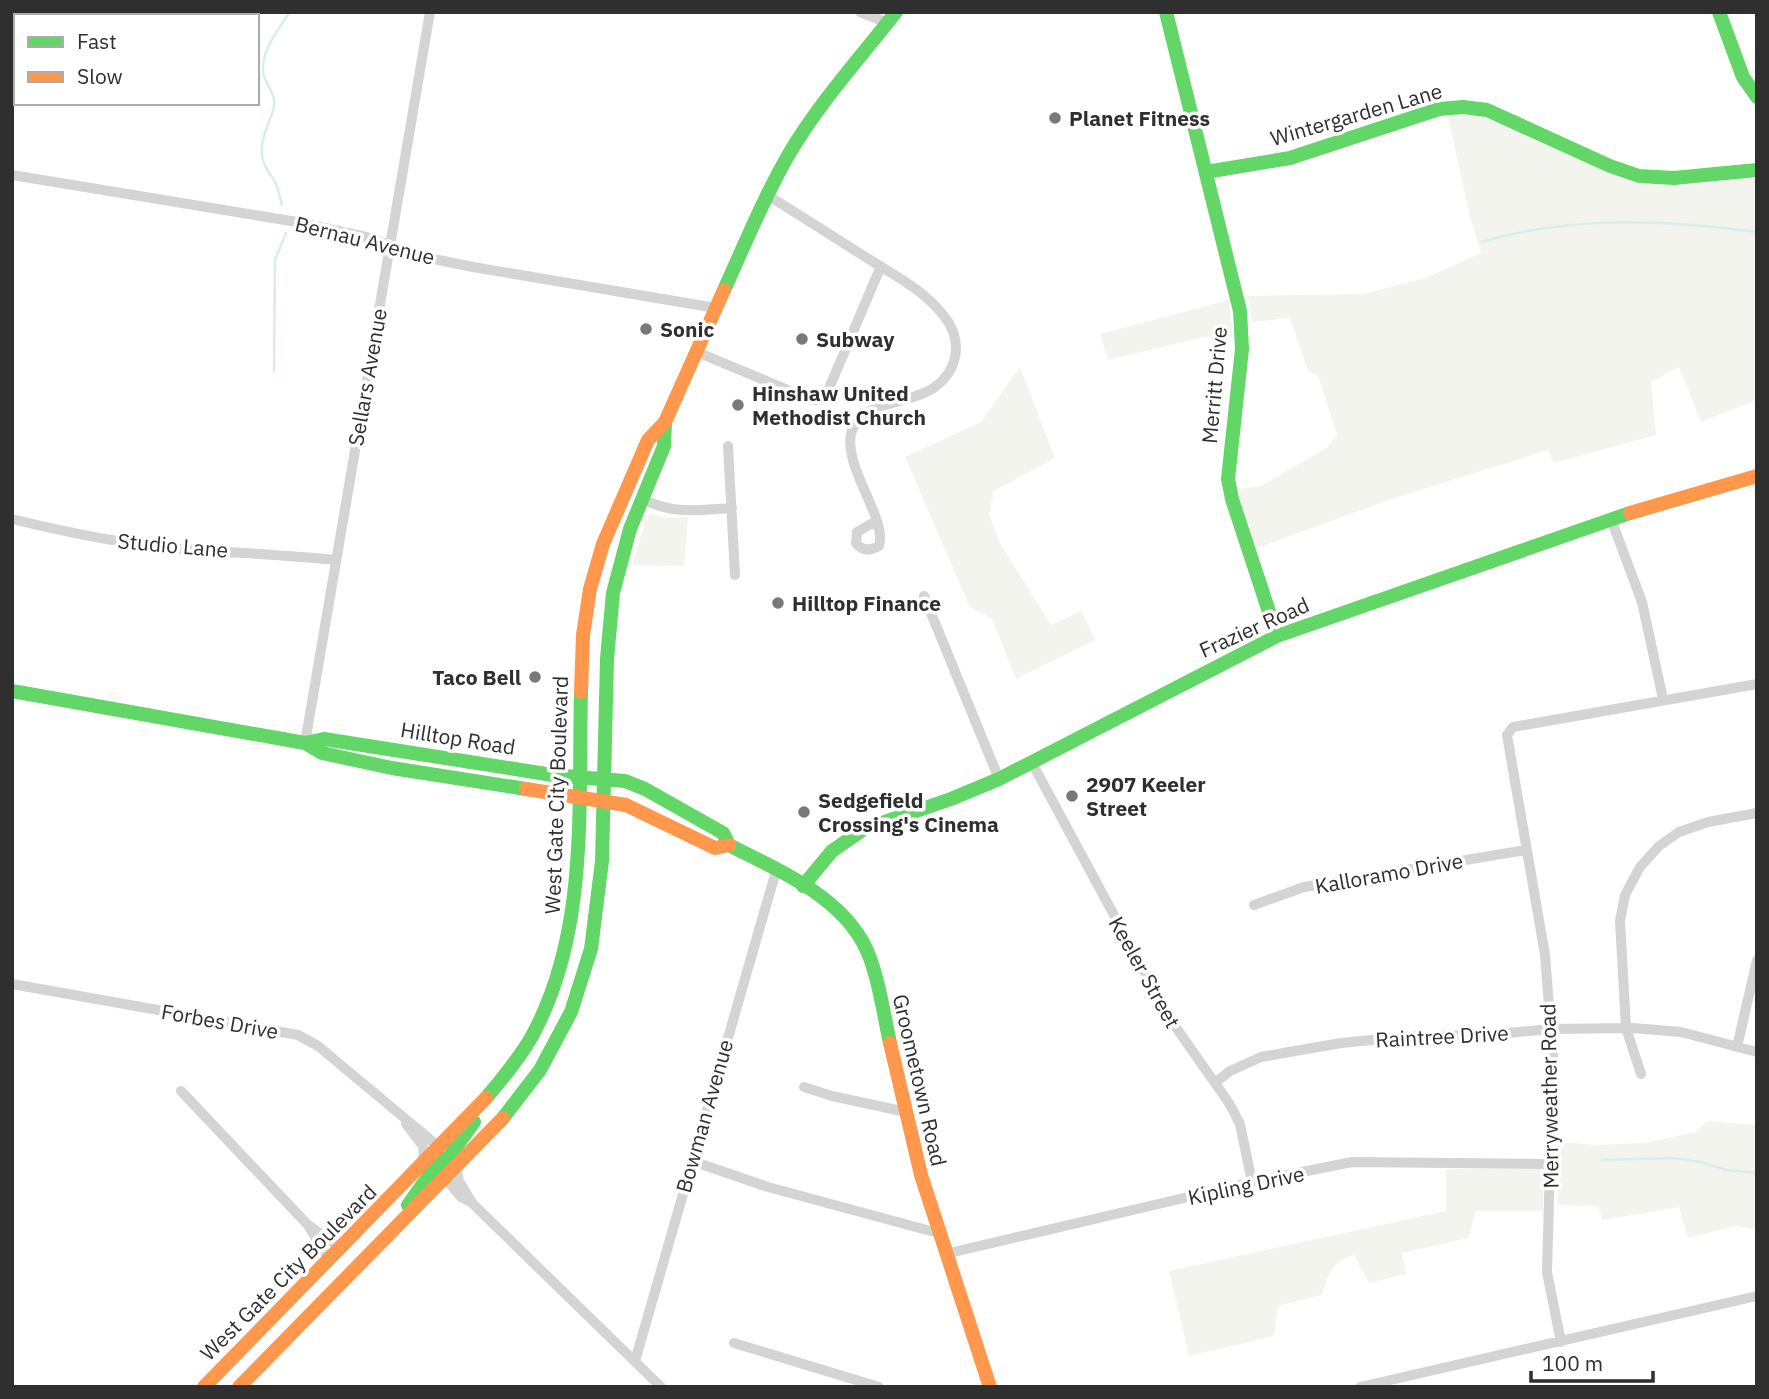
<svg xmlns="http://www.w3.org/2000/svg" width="1769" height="1399" font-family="'IBM Plex Sans',sans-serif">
<rect width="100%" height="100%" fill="#fff"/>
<path fill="#f3f4ed" d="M1460,114L1473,115L1489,120L1625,180C1669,190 1712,183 1757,178V400L1701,422L1679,367L1651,382L1656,435L1554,463L1548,450L1395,498L1257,548L1237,489L1261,486L1327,448L1337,435L1318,376L1308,371L1290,318L1252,322L1248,296L1363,294L1425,278L1481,253L1470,217L1448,116Z
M1229,300L1233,337L1213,335L1108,360L1100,334Z
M1020,367L1055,458L994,491L989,514L1000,543L1051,625L1081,611L1095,640L1016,679L992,619L970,607L905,457L981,422Z
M652,514L665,518L688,517L684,566L632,565L646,519Z
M1707,1121L1757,1125V1230L1736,1226L1688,1238L1679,1207L1602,1220L1598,1206L1557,1205L1560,1142L1594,1145L1644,1143L1695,1132Z
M1539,1168L1544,1174L1543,1211H1476L1468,1238L1402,1253L1406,1274L1369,1283L1354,1255C1333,1260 1327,1275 1322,1295L1278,1306L1274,1336L1189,1356L1169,1271L1446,1211V1169Z"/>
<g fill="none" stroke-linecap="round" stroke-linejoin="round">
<path stroke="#d9ecee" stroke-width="2.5" d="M282,205C280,198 279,191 276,184C271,174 263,167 262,155C260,138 270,123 274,107C276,95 268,88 264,76C258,55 278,29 290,12
M1482,242C1572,215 1665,220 1757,232
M274,371L275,260L286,233
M1602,1160L1674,1158L1701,1162L1726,1170L1757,1173"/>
<path stroke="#d4d4d4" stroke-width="10" d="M860,12L888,23
M24,16L25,12
M12,90L16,68
M12,175L297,222L366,237L429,258L473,267L716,308
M767,195C801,216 834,237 867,258C894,275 924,290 944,316C964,341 958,372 932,389C909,404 865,401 853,428C838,461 888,517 879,546C870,551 862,551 856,543L857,532L876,521
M697,352L812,400H820L827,393L881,266
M728,446L735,575
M642,499C675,515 697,510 732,508
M12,519C65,532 117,543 171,548C226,553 281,554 336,560
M1611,519L1642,602L1663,699
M924,596L999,779
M305,743L430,12
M1032,763L1170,1019L1229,1103L1240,1124L1252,1182
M1254,905L1304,887L1526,850
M12,984L298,1035L318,1046L432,1141L437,1150
M1737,1047L1757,960
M1641,1074L1626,1028L1620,921L1625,895L1640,867L1659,846L1679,832L1708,822L1757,813
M1216,1082L1230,1071L1261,1057L1341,1043L1413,1036L1487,1035L1551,1029L1633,1028L1681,1032L1757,1052
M804,1087L832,1096L906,1112
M181,1091L307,1224L340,1248
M406,1124L423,1146L424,1162
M692,1161L768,1187L938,1233
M456,1166L459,1181L471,1201
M445,1178L461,1197L471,1202L661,1387
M309,1227L329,1260
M945,1254L1252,1182L1352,1162L1552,1164
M1561,1342L1547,1272L1553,1057L1545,955L1507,735L1513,727L1757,684
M734,1343L879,1387
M635,1361L776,871
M1360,1387L1757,1296"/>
<path stroke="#63d668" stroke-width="14" d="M1166,12L1240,311L1242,349L1228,479L1232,499L1277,636
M1719,12L1743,77L1757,97
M1206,172L1290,158L1439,109L1463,107L1487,110L1610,166L1639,176L1674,178L1757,170
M724,290C745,244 764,197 789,154C819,103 860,58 896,12
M12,691L305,743L322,753L392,768L526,789
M305,743L324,739L553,775L625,781L645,789L723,833L729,845C781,872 849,899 870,958C880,985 884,1016 890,1043
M803,886L832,851L864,829L951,799L999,779L1277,636L1630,513
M486,1098C502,1079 518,1060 531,1038C589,933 578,808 581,692
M503,1118L540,1070L571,1012L591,949L602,861L607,659L613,593L630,529L664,446L665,422
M445,1178L448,1158L474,1122
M408,1205L435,1167L437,1150"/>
<path stroke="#ff974d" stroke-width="14" d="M1630,513L1757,476
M581,692L583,635L590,589L603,544L648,440L665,422L724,290
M526,789L626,805L715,848L729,845
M890,1043L921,1175L990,1387
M204,1387L486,1098
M239,1387L503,1118"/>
</g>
<g fill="#787878" stroke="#fff" stroke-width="2.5">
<circle cx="1055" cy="118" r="7"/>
<circle cx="646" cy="329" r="7"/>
<circle cx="802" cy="339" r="7"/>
<circle cx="738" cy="405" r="7"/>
<circle cx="778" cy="603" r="7"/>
<circle cx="535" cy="677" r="7"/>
<circle cx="1072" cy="796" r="7"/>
<circle cx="804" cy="812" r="7"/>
</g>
<g text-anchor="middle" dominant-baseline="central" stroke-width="7" stroke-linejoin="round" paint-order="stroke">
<g font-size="21" fill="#2f2f2f" stroke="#fff">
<text transform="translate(1356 114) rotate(-16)">Wintergarden Lane</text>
<text transform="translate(365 240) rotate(14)">Bernau Avenue</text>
<text transform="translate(367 377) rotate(-80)">Sellars Avenue</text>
<text transform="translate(1214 385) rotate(-85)">Merritt Drive</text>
<text transform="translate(173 545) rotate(5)">Studio Lane</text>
<text transform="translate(1254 627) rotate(-24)">Frazier Road</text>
<text transform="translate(458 738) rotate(9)">Hilltop Road</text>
<text transform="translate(556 795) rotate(-88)">West Gate City Boulevard</text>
<text transform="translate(1389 873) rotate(-10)">Kalloramo Drive</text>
<text transform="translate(1145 972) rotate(61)">Keeler Street</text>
<text transform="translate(220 1021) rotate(10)">Forbes Drive</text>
<text transform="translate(1442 1036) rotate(-3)">Raintree Drive</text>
<text transform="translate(920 1080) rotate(77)">Groometown Road</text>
<text transform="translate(1549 1096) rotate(-91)">Merryweather Road</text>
<text transform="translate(704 1116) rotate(-74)">Bowman Avenue</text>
<text transform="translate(1246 1185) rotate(-12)">Kipling Drive</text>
<text transform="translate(288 1272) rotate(-45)">West Gate City Boulevard</text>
</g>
<g font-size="21" font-weight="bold" fill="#2f2f2f" stroke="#fff" text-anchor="start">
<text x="1069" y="118">Planet Fitness</text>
<text x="660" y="329">Sonic</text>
<text x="816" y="339">Subway</text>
<text x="752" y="393">Hinshaw United<tspan x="752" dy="24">Methodist Church</tspan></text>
<text x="792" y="603">Hilltop Finance</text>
<text x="521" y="677" text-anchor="end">Taco Bell</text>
<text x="1086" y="784">2907 Keeler<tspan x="1086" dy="24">Street</tspan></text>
<text x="818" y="800">Sedgefield<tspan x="818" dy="24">Crossing's Cinema</tspan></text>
</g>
</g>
<rect width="1769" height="1399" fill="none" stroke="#2f2f2f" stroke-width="28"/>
<rect x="14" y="14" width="245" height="91" fill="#ffffff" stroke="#acacac" stroke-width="2"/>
<rect x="28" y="37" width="35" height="10" fill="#63d668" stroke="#acacac" stroke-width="2"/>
<text x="77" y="49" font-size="21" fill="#2f2f2f">Fast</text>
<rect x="28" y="72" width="35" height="10" fill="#ff974d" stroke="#acacac" stroke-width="2"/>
<text x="77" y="84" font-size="21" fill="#2f2f2f">Slow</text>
<path d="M1531 1371v10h122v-10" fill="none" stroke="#2f2f2f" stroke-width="3.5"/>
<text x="1542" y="1371" font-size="21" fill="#2f2f2f" stroke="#ffffff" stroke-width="5" paint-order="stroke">100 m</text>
</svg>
